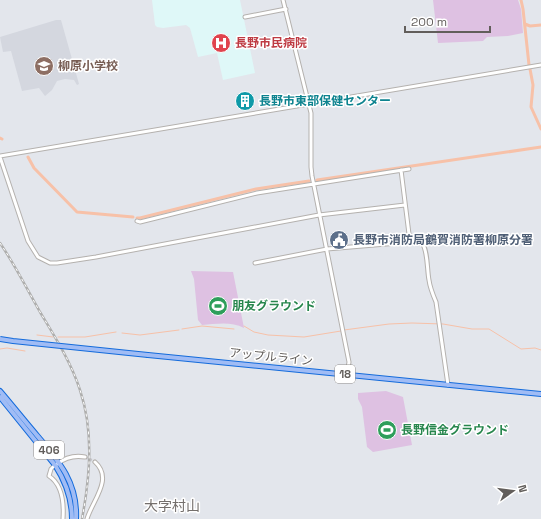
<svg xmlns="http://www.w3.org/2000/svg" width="541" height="519" font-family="'Space Grotesk','Noto Sans JP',sans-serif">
<rect width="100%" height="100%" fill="#e3e6ec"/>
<path fill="#d4d7df" d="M56,20H61L79,84L77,85L74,80L65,79L57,81L52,90L45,96L39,88L22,91L11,51L3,52L0,37Z"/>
<path fill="#dff8f8" d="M152,0H240L255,73L223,80L217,53L198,57L190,28L186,25L163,28L157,27L155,25Z"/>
<path fill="#dec1e2" d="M433,0H518L521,9L523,33L508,36L487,37L483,41L438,43Z
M191,271L233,272L244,328C231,321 216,324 202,325L198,320L194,279Z
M386,391L403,397L412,445L373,452L367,447L362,407L358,399V393Z"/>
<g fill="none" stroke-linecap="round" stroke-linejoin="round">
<path stroke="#f7c1a8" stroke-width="1" d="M244,326L254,332L268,335L304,337L341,331
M182,329L202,326L234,329
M344,330L389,324L412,323L443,324L472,329H489L521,349L535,348L541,350
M122,333L140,335L179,330
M37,335L53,337
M58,337H85L116,332
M0,349L7,348L25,351"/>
<path stroke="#f7c1a8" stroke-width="3" d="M521,0L523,9L529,65
M525,24L530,26L541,25
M530,69L533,85L531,107L541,129
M0,138L2,139
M28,157L34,168L77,212L133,217
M317,180L541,147
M137,218H140L256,189L309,181"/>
<path stroke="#c3c4c8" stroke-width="3" stroke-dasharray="3 1.5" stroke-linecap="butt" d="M85,457L95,462"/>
<defs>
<path id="tertiary" d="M283,0L311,113V167L312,176L349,362L347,374
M245,17L286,9
M0,156L541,65
M0,157L28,241L38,257L50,263H57L96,257L319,215L405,205
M401,170L410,242
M137,221L140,222L257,193L409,169
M255,263L327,249L410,242L422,243C428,250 427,271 429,280C430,288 433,295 436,302L448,385
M55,465L51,469L49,476C63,485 64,504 63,519"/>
<path id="secondary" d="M57,464C66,457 74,455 85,457
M87,519C92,501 114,479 95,462"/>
<path id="trunk" d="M148,355L541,394
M0,391C12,405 23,419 35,433C58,460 78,482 76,519
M0,397L55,465C66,482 72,499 72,519"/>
</defs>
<use href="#tertiary" stroke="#b4b1ae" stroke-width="5"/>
<use href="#secondary" stroke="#b5b1ad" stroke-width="5"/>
<use href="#trunk" stroke="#146bdb" stroke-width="6"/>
<use href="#tertiary" stroke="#fff" stroke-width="3"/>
<use href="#secondary" stroke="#fff" stroke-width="3"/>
<use href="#trunk" stroke="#a0bcf5" stroke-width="4"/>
<defs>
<path id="rail" d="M0,243C15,265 27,289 40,312C55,337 71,362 80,390C94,432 90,476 82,519"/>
</defs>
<use href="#rail" stroke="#aeaead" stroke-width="2.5"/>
<use href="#rail" stroke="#fff" stroke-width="1" stroke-dasharray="3" stroke-linecap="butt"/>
<defs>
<path id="trunk-bridge" d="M0,339L13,341L148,355"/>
</defs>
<use href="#trunk-bridge" stroke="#146bdb" stroke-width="6" stroke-linecap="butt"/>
<use href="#trunk-bridge" stroke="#a0bcf5" stroke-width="4"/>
</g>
<defs>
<symbol id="hospital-disc" viewBox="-11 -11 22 22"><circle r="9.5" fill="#e0444e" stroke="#fff"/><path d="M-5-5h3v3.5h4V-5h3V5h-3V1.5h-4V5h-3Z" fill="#fff"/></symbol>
<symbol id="school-disc" viewBox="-11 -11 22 22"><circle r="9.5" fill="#8d6e63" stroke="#fff"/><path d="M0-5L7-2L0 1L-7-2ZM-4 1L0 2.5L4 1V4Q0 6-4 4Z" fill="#fff"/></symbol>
<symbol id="building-disc" viewBox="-11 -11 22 22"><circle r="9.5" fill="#0f9aa8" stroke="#fff"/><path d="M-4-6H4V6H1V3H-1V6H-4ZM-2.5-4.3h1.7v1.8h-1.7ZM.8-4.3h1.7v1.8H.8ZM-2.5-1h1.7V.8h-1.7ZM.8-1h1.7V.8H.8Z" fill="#fff"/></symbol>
<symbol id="civic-disc" viewBox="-11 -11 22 22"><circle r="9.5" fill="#5c6f8a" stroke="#fff"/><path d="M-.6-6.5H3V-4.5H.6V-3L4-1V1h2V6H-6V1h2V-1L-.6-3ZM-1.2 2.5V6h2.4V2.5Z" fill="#fff"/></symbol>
<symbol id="stadium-disc" viewBox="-11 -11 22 22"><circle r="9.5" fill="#2e9e5b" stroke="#fff"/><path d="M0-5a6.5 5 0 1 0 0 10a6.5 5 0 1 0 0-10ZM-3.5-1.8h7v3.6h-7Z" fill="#fff"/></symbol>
</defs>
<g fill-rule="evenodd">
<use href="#hospital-disc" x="210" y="32" width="22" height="22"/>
<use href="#school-disc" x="33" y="55" width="22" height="22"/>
<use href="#building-disc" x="234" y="90" width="22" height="22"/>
<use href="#civic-disc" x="328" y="229" width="22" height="22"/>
<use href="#stadium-disc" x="207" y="295" width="22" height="22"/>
<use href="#stadium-disc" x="376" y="419" width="22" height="22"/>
</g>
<g text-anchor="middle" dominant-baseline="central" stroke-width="3" stroke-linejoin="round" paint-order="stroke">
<g fill="#fff" stroke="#918e8c" stroke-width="1">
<rect x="335" y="365" width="20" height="18" rx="3"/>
<rect x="34" y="441" width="30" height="18" rx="3"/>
</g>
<g font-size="11" font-weight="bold" fill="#625e5b">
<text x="345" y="374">18</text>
<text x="49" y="450">406</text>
</g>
<g font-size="12" font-weight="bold" fill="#be3a42" stroke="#fff" text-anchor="start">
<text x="235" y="43">長野市民病院</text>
</g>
<g font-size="12" font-weight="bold" fill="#785e54" stroke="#fff" text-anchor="start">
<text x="58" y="66">柳原小学校</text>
</g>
<g font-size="12" font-weight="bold" fill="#0d838f" stroke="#fff" text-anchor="start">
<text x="259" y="101">長野市東部保健センター</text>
</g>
<g font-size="12" font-weight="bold" fill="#4e5e75" stroke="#fff" text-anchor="start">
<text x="353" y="240">長野市消防局鶴賀消防署柳原分署</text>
</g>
<g font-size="12" font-weight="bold" fill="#27864d" stroke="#fff" text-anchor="start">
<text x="232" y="306">朋友グラウンド</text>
<text x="401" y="430">長野信金グラウンド</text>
</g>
<g font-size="12" fill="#625e5b" stroke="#fff">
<text transform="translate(271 357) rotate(6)">アップルライン</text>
</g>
<g font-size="14" fill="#746f6c" stroke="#fff">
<text x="172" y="506">大字村山</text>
</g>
</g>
<g transform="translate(513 491) rotate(76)" stroke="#ffffff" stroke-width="3" paint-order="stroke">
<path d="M0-3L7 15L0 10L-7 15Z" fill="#625e5b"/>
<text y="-6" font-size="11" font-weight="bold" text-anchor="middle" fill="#625e5b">N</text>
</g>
<path d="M405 26v6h85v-6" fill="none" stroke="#625e5b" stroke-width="2"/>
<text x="411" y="26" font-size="12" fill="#625e5b" stroke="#ffffff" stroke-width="3" paint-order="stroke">200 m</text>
</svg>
